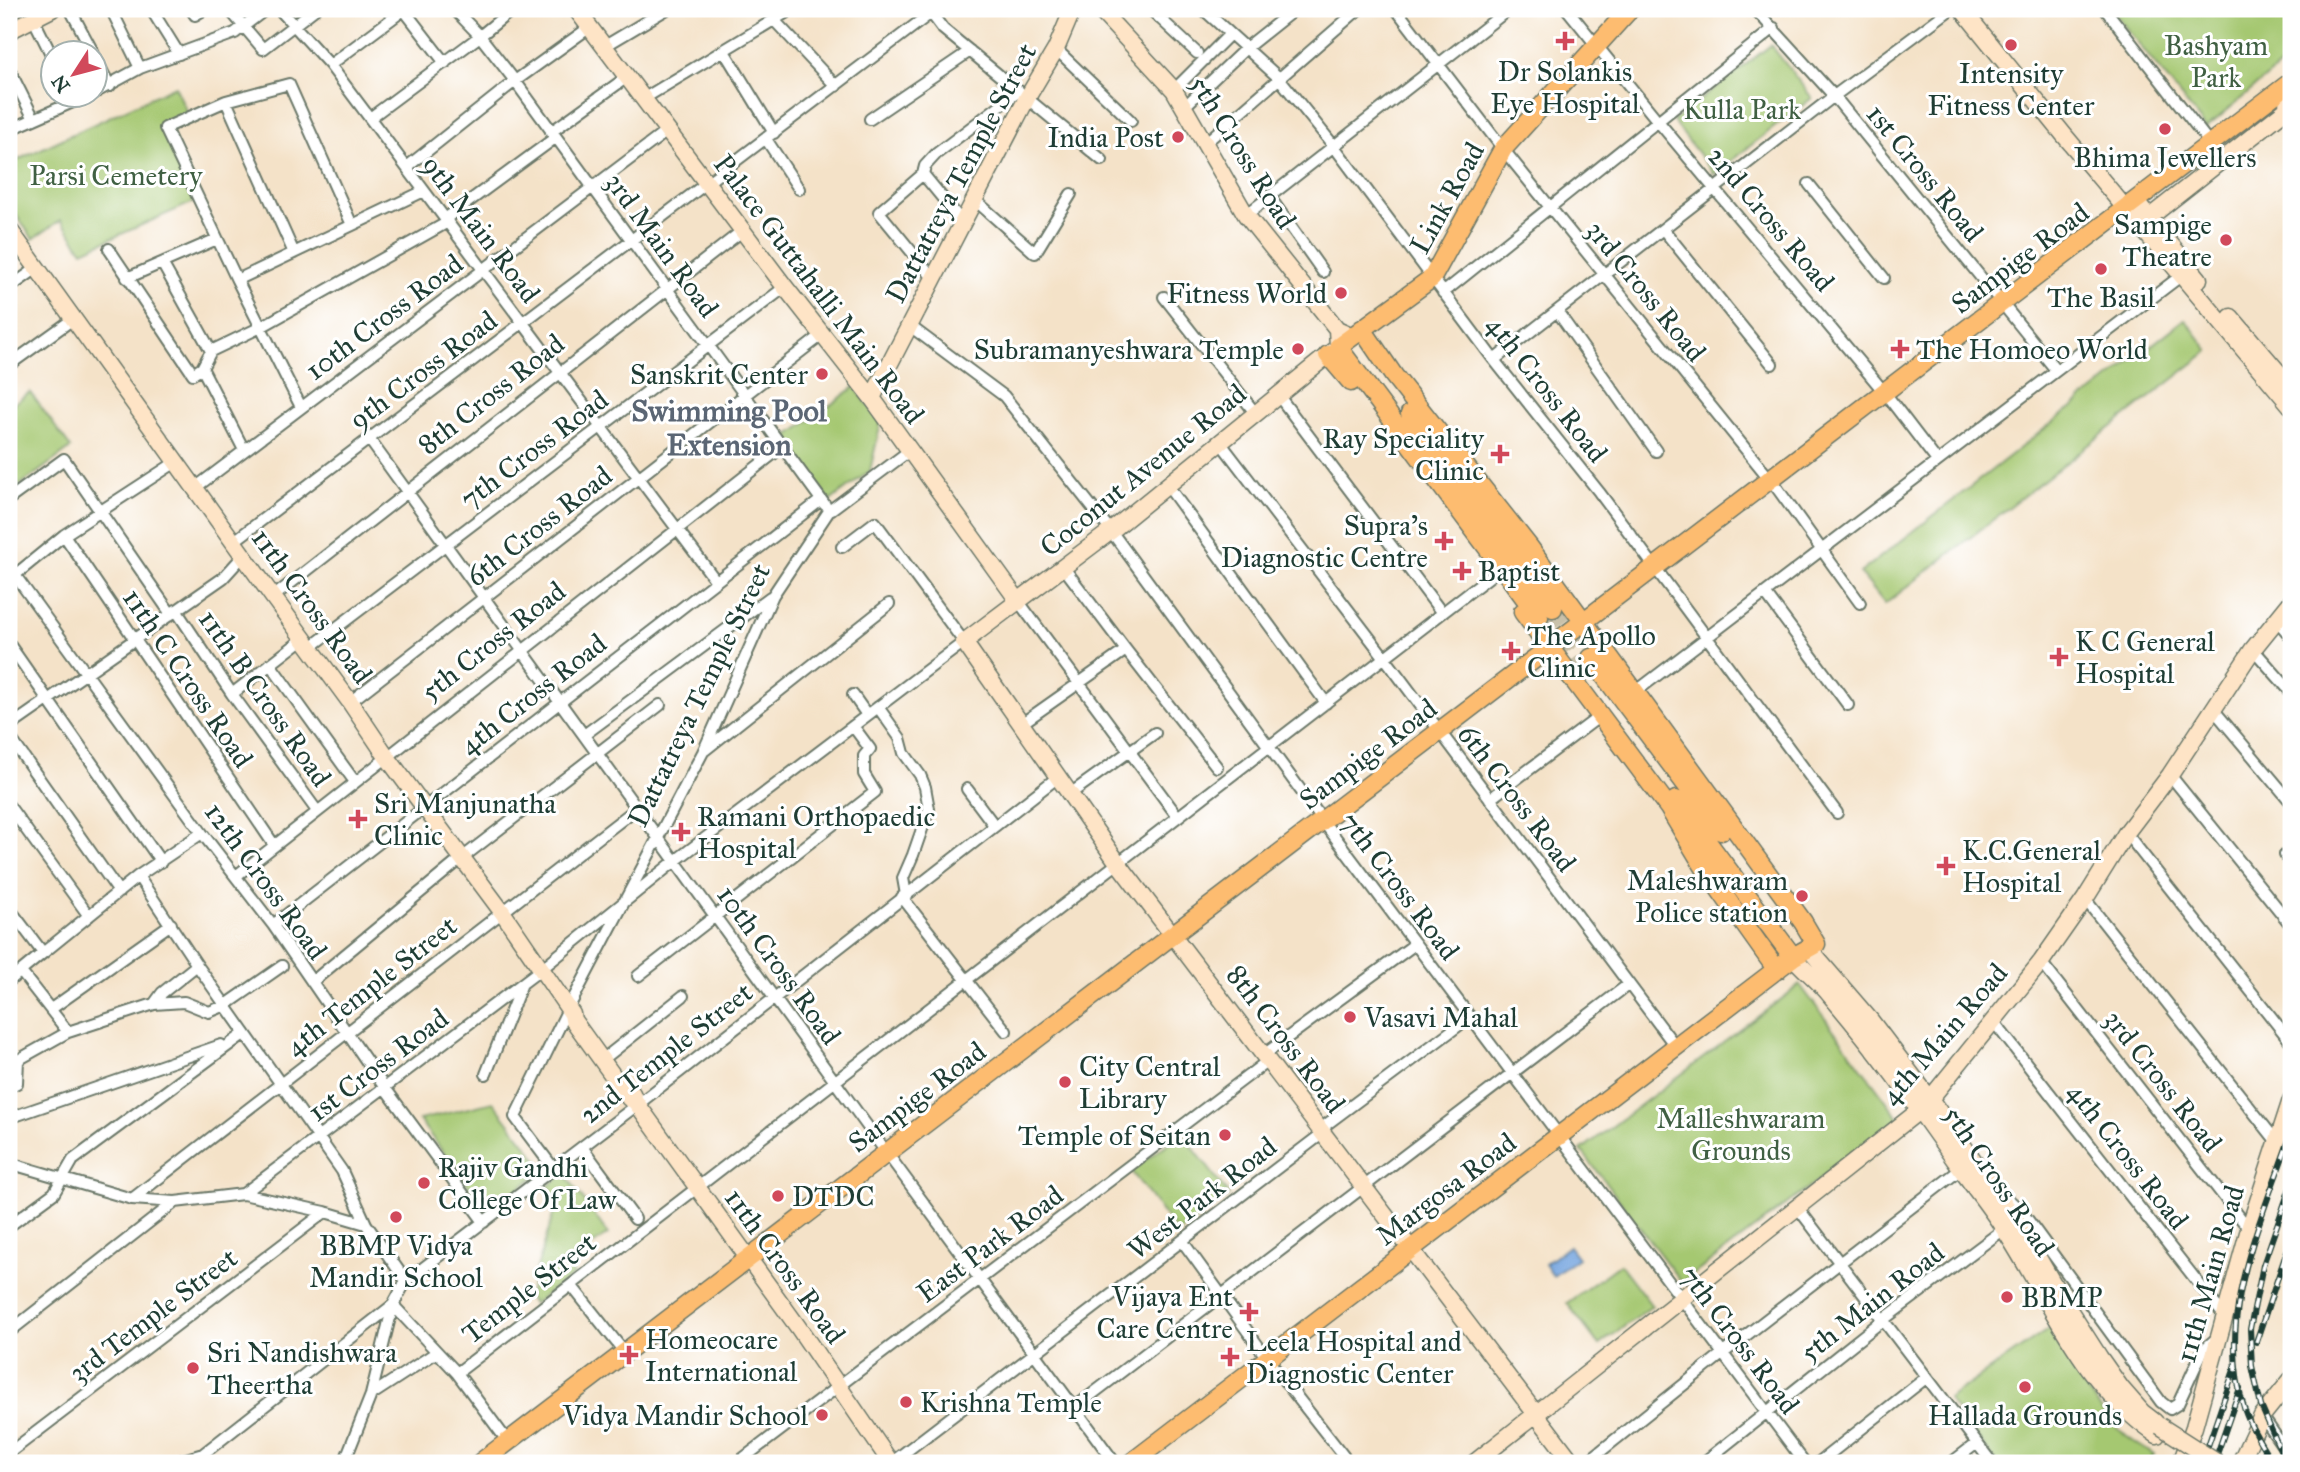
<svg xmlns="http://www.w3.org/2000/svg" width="2300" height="1472" font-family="'IM FELL Great Primer',serif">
<rect width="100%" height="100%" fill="#fff"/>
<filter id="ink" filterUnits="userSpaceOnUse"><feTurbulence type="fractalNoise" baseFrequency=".0143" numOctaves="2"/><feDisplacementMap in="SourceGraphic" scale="14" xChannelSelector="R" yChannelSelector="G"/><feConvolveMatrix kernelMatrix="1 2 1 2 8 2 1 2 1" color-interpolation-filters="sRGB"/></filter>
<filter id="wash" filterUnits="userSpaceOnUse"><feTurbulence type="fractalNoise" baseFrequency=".00686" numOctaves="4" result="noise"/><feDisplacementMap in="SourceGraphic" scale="28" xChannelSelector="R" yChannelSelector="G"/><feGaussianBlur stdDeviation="1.57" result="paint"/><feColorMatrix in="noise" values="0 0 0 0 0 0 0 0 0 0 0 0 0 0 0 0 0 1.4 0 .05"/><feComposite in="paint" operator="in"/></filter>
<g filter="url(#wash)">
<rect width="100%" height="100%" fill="#f4e2c8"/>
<path fill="#a5c871" stroke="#628252" stroke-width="2" d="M2111,9H2291V57L2206,128Z
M1771,45L1812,98L1714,174L1673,121Z
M175,86L188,114L162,126L196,201L83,251L61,220L33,239L9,204V164Z
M2185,319L2209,351L1885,604L1860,573Z
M855,387L881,422L870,471L830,501L784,439Z
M30,392L71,448L9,493V407Z
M1800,985L1900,1119L1682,1283L1581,1150Z
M493,1102L545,1169L488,1212L419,1120Z
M1182,1133L1229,1195L1178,1233L1131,1171Z
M565,1174L608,1234L566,1264L574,1275L533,1304L528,1297L558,1199L548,1186Z
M1620,1264L1652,1306L1599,1345L1567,1303Z
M2049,1329C2071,1366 2093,1406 2126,1436C2135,1443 2145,1449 2154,1455L2147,1463H1997L1948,1399Z"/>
<path fill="#76a5df" stroke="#4a718a" stroke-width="2" d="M1569,1246L1578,1258L1553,1276L1545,1264Z"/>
</g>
<g filter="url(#ink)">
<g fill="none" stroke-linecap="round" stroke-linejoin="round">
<path stroke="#c9c1aa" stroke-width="18" stroke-dasharray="18 9" stroke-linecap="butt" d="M1553,608L1591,658
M1539,617L1577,668"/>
<defs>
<path id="street" d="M70,9L93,52
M111,9L140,68
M151,9L179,54
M191,9L195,15L205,9
M229,9L263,49L315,9
M279,9L330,65L716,581
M454,9L480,36L515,81L825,505
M928,9L943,29L1102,160
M1150,9L1197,53
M1203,9L1279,78L1333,145L1494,360L1599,492L1837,813
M1396,9L1503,149L1777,488L1860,603
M1567,9L1657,120L1885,393L1937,461
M1755,9L1834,96L2056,370
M2105,9L2211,145
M404,10L445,63
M33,18L52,56
M774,20L836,86
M605,46L667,9
M1056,49L1131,121
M724,51L774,133
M94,56L110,86
M330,65L405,9
M9,69L34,119
M1174,90L1230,34
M94,93L140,68L235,33L266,9
M643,99L792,9
M226,101L294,253
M1183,108L1246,48L1295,9
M370,118L480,36L513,9
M870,119L970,51
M9,130L91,94
M551,132L627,77
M766,139L799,189
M1204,144L1359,9
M407,167L515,81L590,27
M923,174L963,223
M1809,184L1884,278
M1269,196L1323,272
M975,200L1035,253L1071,194
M1246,215L1509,9
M445,219L555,138
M1663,229L1772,364
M109,249L193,374L202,368
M162,263L211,351L202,368L244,450
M127,278L217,239
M934,279L879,212L923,174L925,166L936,154L1019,91
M237,280L424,191
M9,288L37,268
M1443,293L1774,28
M1164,297L1256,414
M1557,311L1656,451
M910,326L1004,396L1111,531L1329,829L1805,1463
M211,351L261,327L448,222
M1494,360L1834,96L1951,9
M9,365L73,319
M1278,395L1442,613
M301,407L237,280L165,128L226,101L289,84L352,225
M369,439L878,1141L1115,1463
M1220,442L1385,658L1676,1047
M1167,485L1326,703
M195,488L667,131
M9,499L64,459L171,614
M64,535L274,845
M233,542L931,13
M9,567L202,833L273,925L385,1088L484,1222
M1064,568L1126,650L1217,767
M15,575L64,535L176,462
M1765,593L1848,705
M273,597L742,231
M1019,602L1178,817
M176,610L232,694L317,811
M2277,620L2291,637
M9,644L161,862
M311,647L785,287
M2253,649L2291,692
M270,664L355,782
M1634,693L2182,275
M232,694L303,639
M853,695L867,715
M350,702L822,335
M878,707L900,738L904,753L920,775L925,787L929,809L913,855L903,878L906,895
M2213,709L2291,802
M1021,724L1126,650
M9,727L223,578L243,556
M584,735L770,597
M9,736L119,892
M705,750L889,604
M2170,775L2291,925
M967,789L994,825
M1070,794L1155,733
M1490,799L1600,716
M9,806L89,916
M2126,833L2291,1042
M2285,855L2291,863
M138,876L197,965L342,1171L366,1224
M236,876L782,447
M902,897L1006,1031
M2085,899L2277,1142
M9,908L43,953L138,876L202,833
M273,925L821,500
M2041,962L2249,1229
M21,972L68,1032
M638,976L875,792L864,774V756L870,749L853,726
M9,981L43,953
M312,982L462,858L660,705
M154,1004L162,993L197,965
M51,1009L171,924
M1994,1022L2225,1317
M1265,1054L1415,944
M606,1057L683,996
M486,1074L521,986
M9,1087L17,1083L18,1060L68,1032L154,1004L184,1002L209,1012L226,1005L282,966
M9,1115L12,1117L221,1045
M582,1147L635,1219
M9,1163L132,1199L175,1202L243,1194L325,1212L366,1224L406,1281
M554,1169L515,1117L568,1009L703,752L773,595L829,511L909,451
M243,1194L540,970L675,861L964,642L875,522L842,547
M2007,1198L2022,1212L2161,1402L2170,1409L2178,1404L2203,1350L2217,1338
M132,1199L637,808
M1798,1208L1992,1463
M9,1226L54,1193L73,1160L245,1033
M1183,1242L1272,1365L1349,1463
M571,1285L625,1353
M393,1305L457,1373L508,1442
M9,1332L175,1202
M457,1373L1494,573
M371,1395L437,1352
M1074,1408L1629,984
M2262,1416L2291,1458
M9,1453L325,1212
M173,1463L203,1454L393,1305L406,1281L637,1105L1058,777
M344,1463L371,1395L393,1305
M737,1463L1269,1060
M891,1463L1323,1133L1327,1124L1470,1017
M1586,1463L1722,1354L1961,1169
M1703,1463L1883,1320L2004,1229
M1818,1463L1927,1377
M1951,1463L1977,1443"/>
<path id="secondary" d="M576,9L785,287L872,398L1019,602
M1099,9L1174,90L1246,215L1337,329L1346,333
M1962,9L2064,135L2291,406
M9,31L52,9
M2136,202L2199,279
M2141,224L2287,109L2288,87
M9,229L273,597L350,702L387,757L503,913L572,1014L573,1020L629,1098L635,1101
M2231,317L2291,387
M1337,329L1338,347L1328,355L1111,531L964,642L1118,863L1573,1463
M872,398L1027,98L1056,49L1073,9
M1809,949L1871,1021L1930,1099L2018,1223L2059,1294L2100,1358L2121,1388L2142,1412L2155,1422
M1793,957C1805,971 1819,981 1830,995C1877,1050 1919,1109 1961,1169C1975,1189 1991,1208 2004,1229C2051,1301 2083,1386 2157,1435
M632,1093L635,1101L798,1327L891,1463
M1474,1463L1920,1110L1930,1099L2041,962L2085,899L2126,833L2170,775L2253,649L2291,602
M2181,1463L2194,1427L2249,1229L2291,1100
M2240,1463L2262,1416L2291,1380"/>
<path id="primary" d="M1328,355L1351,382
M1410,414L1553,608
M1523,612L1669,808L1708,873L1777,970
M1539,617L1338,347L1432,278L1503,149L1630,9
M1591,658L1721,831
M1676,800L1793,957
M480,1463L2291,82
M1131,1463L1793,957L1816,944L1803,922L1529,547L1394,376L1362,329"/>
</defs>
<use href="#street" stroke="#6a7768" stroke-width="14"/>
<use href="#secondary" stroke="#6a7768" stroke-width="19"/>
<use href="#primary" stroke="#6a7768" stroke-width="21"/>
<use href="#street" stroke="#fff" stroke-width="10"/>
<use href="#secondary" stroke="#fee4c6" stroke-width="16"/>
<use href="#primary" stroke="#fdbc70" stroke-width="18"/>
<defs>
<path id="rail" d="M2256,1342L2291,1239
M2202,1463L2235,1367
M2214,1463L2240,1388
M2273,1463C2263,1447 2251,1429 2245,1411C2214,1317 2261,1222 2291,1134
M2286,1463L2261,1406L2252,1366L2250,1329L2263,1265L2291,1185"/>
</defs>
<use href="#rail" stroke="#1f3d34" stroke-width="6"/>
<use href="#rail" stroke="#fff" stroke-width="3.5" stroke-dasharray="10" stroke-linecap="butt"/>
<defs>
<path id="secondary-bridge" d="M2160,1426L2218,1463"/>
</defs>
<use href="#secondary-bridge" stroke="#6a7768" stroke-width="19" stroke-linecap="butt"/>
<use href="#secondary-bridge" stroke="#fee4c6" stroke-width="16"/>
</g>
</g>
<g fill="#d1495b" stroke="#fff" stroke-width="2.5">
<path d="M1561.5 30.5h7v7h7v7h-7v7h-7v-7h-7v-7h7z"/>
<circle cx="2011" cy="45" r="7"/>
<circle cx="2165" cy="129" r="7"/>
<circle cx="1178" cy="137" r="7"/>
<circle cx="2226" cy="240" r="7"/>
<circle cx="2101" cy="269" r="7"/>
<circle cx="1341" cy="293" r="7"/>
<circle cx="1298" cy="349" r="7"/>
<path d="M1896.5 338.5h7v7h7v7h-7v7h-7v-7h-7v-7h7z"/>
<circle cx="822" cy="374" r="7"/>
<path d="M1496.5 443.5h7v7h7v7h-7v7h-7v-7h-7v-7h7z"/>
<path d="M1440.5 530.5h7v7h7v7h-7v7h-7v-7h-7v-7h7z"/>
<path d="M1458.5 560.5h7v7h7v7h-7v7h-7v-7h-7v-7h7z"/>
<path d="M1507.5 640.5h7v7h7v7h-7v7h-7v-7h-7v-7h7z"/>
<path d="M2055.5 646.5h7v7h7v7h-7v7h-7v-7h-7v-7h7z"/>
<path d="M354.5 808.5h7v7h7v7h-7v7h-7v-7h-7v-7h7z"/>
<path d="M677.5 821.5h7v7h7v7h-7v7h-7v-7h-7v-7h7z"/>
<path d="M1942.5 855.5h7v7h7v7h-7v7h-7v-7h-7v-7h7z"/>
<circle cx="1802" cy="896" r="7"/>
<circle cx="1350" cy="1017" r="7"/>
<circle cx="1065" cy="1082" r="7"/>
<circle cx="1225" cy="1135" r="7"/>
<circle cx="424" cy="1183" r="7"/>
<circle cx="778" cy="1196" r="7"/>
<circle cx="396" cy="1217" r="7"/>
<circle cx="2007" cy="1297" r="7"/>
<path d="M1245.5 1301.5h7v7h7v7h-7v7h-7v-7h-7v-7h7z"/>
<path d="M625.5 1344.5h7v7h7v7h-7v7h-7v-7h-7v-7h7z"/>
<path d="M1226.5 1346.5h7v7h7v7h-7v7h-7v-7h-7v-7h7z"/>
<circle cx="193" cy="1368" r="7"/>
<circle cx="2025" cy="1387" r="7"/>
<circle cx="906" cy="1402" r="7"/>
<circle cx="822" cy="1415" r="7"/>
</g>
<g text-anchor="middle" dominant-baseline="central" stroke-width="6" stroke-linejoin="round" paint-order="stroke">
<g font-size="28" fill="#406043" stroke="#fff">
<text x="2216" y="45">Bashyam<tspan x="2216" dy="32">Park</tspan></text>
<text x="1742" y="109">Kulla Park</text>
<text x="116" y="175">Parsi Cemetery</text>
<text x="1741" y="1118">Malleshwaram<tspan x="1741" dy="32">Grounds</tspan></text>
</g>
<g font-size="28" fill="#1f3d34" stroke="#fff" text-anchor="start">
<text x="1565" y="71" text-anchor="middle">Dr Solankis<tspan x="1565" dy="32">Eye Hospital</tspan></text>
<text x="2011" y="73" text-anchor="middle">Intensity<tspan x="2011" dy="32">Fitness Center</tspan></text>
<text x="1164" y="137" text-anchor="end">India Post</text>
<text x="2165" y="157" text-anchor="middle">Bhima Jewellers</text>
<text x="2212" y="224" text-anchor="end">Sampige<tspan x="2212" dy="32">Theatre</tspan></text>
<text x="1327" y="293" text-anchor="end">Fitness World</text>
<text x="2101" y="297" text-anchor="middle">The Basil</text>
<text x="1284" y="349" text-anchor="end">Subramanyeshwara Temple</text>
<text x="1916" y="349">The Homoeo World</text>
<text x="808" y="374" text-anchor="end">Sanskrit Center</text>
<text x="1484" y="438" text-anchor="end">Ray Speciality<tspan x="1484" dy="32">Clinic</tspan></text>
<text x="1428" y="525" text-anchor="end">Supra's<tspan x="1428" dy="32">Diagnostic Centre</tspan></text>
<text x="1478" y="571">Baptist</text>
<text x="1527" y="635">The Apollo<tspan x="1527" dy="32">Clinic</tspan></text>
<text x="2075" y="641">K C General<tspan x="2075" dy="32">Hospital</tspan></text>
<text x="374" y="803">Sri Manjunatha<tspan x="374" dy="32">Clinic</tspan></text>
<text x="697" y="816">Ramani Orthopaedic<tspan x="697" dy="32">Hospital</tspan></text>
<text x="1962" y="850">K.C.General<tspan x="1962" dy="32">Hospital</tspan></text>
<text x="1788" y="880" text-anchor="end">Maleshwaram<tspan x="1788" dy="32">Police station</tspan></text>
<text x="1364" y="1017">Vasavi Mahal</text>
<text x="1079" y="1066">City Central<tspan x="1079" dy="32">Library</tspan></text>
<text x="1211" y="1135" text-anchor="end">Temple of Seitan</text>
<text x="438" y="1167">Rajiv Gandhi<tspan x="438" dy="32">College Of Law</tspan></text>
<text x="792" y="1196">DTDC</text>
<text x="396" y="1245" text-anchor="middle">BBMP Vidya<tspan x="396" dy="32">Mandir School</tspan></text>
<text x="1233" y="1296" text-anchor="end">Vijaya Ent<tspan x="1233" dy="32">Care Centre</tspan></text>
<text x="2021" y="1297">BBMP</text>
<text x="645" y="1339">Homeocare<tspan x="645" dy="32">International</tspan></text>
<text x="1246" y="1341">Leela Hospital and<tspan x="1246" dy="32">Diagnostic Center</tspan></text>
<text x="207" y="1352">Sri Nandishwara<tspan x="207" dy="32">Theertha</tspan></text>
<text x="920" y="1402">Krishna Temple</text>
<text x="808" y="1415" text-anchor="end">Vidya Mandir School</text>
<text x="2025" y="1415" text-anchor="middle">Hallada Grounds</text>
</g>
<g font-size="28" fill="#1f3d34" stroke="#fff">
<text transform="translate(1243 152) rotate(58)">5th Cross Road</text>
<text transform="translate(961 173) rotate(-62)">Dattatreya Temple Street</text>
<text transform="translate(1925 173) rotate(51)">1st Cross Road</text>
<text transform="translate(1447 198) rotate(-61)">Link Road</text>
<text transform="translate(1771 219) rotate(50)">2nd Cross Road</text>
<text transform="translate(481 229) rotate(53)">9th Main Road</text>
<text transform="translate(662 245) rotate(54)">3rd Main Road</text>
<text transform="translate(2020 258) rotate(-37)">Sampige Road</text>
<text transform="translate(819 289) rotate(53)">Palace Guttahalli Main Road</text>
<text transform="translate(1646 291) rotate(51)">3rd Cross Road</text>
<text transform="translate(384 317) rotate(-37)">10th Cross Road</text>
<text transform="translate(423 370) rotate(-37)">9th Cross Road</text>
<text transform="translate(1547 389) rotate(52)">4th Cross Road</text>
<text transform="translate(491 394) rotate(-38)">8th Cross Road</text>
<text transform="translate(534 449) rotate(-37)">7th Cross Road</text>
<text transform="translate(1143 470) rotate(-39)">Coconut Avenue Road</text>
<text transform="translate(539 526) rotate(-38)">6th Cross Road</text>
<text transform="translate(312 606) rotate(54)">11th Cross Road</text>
<text transform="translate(493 641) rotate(-38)">5th Cross Road</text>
<text transform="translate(188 678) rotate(56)">11th C Cross Road</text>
<text transform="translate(533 694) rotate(-38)">4th Cross Road</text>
<text transform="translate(699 695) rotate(-64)">Dattatreya Temple Street</text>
<text transform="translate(265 698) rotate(55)">11th B Cross Road</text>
<text transform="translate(1368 754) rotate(-37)">Sampige Road</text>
<text transform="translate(1517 798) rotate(53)">6th Cross Road</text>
<text transform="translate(266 881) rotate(54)">12th Cross Road</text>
<text transform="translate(1400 886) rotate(53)">7th Cross Road</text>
<text transform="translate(779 965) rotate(54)">10th Cross Road</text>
<text transform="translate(371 986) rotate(-38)">4th Temple Street</text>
<text transform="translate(1944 1034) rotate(-49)">4th Main Road</text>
<text transform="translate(1286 1039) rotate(53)">8th Cross Road</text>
<text transform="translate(666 1053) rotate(-38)">2nd Temple Street</text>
<text transform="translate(378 1065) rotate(-37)">1st Cross Road</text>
<text transform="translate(2163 1081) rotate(52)">3rd Cross Road</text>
<text transform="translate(917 1097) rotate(-37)">Sampige Road</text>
<text transform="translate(2128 1156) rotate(52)">4th Cross Road</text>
<text transform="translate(1999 1181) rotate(56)">5th Cross Road</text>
<text transform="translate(1446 1189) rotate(-37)">Margosa Road</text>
<text transform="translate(1202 1198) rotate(-38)">West Park Road</text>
<text transform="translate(990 1244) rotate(-37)">East Park Road</text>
<text transform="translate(785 1266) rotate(54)">11th Cross Road</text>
<text transform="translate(2210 1274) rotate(-74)">11th Main Road</text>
<text transform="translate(529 1288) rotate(-38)">Temple Street</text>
<text transform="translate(1872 1302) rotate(-38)">5th Main Road</text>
<text transform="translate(153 1315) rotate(-37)">3rd Temple Street</text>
<text transform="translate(1740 1340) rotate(53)">7th Cross Road</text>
</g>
<g font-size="30" font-weight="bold" fill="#5b6674" stroke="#fff">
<text x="729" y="411">Swimming Pool<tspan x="729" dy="34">Extension</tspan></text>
</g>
</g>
<rect width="2300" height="1472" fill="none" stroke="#fff" stroke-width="35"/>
<g transform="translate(74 74) rotate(234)"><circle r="33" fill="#ffffff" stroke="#a5b1ae" stroke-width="2"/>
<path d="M0-5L12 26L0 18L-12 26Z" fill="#d1495b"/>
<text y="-10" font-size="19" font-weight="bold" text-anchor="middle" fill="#1f3d34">N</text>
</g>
</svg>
